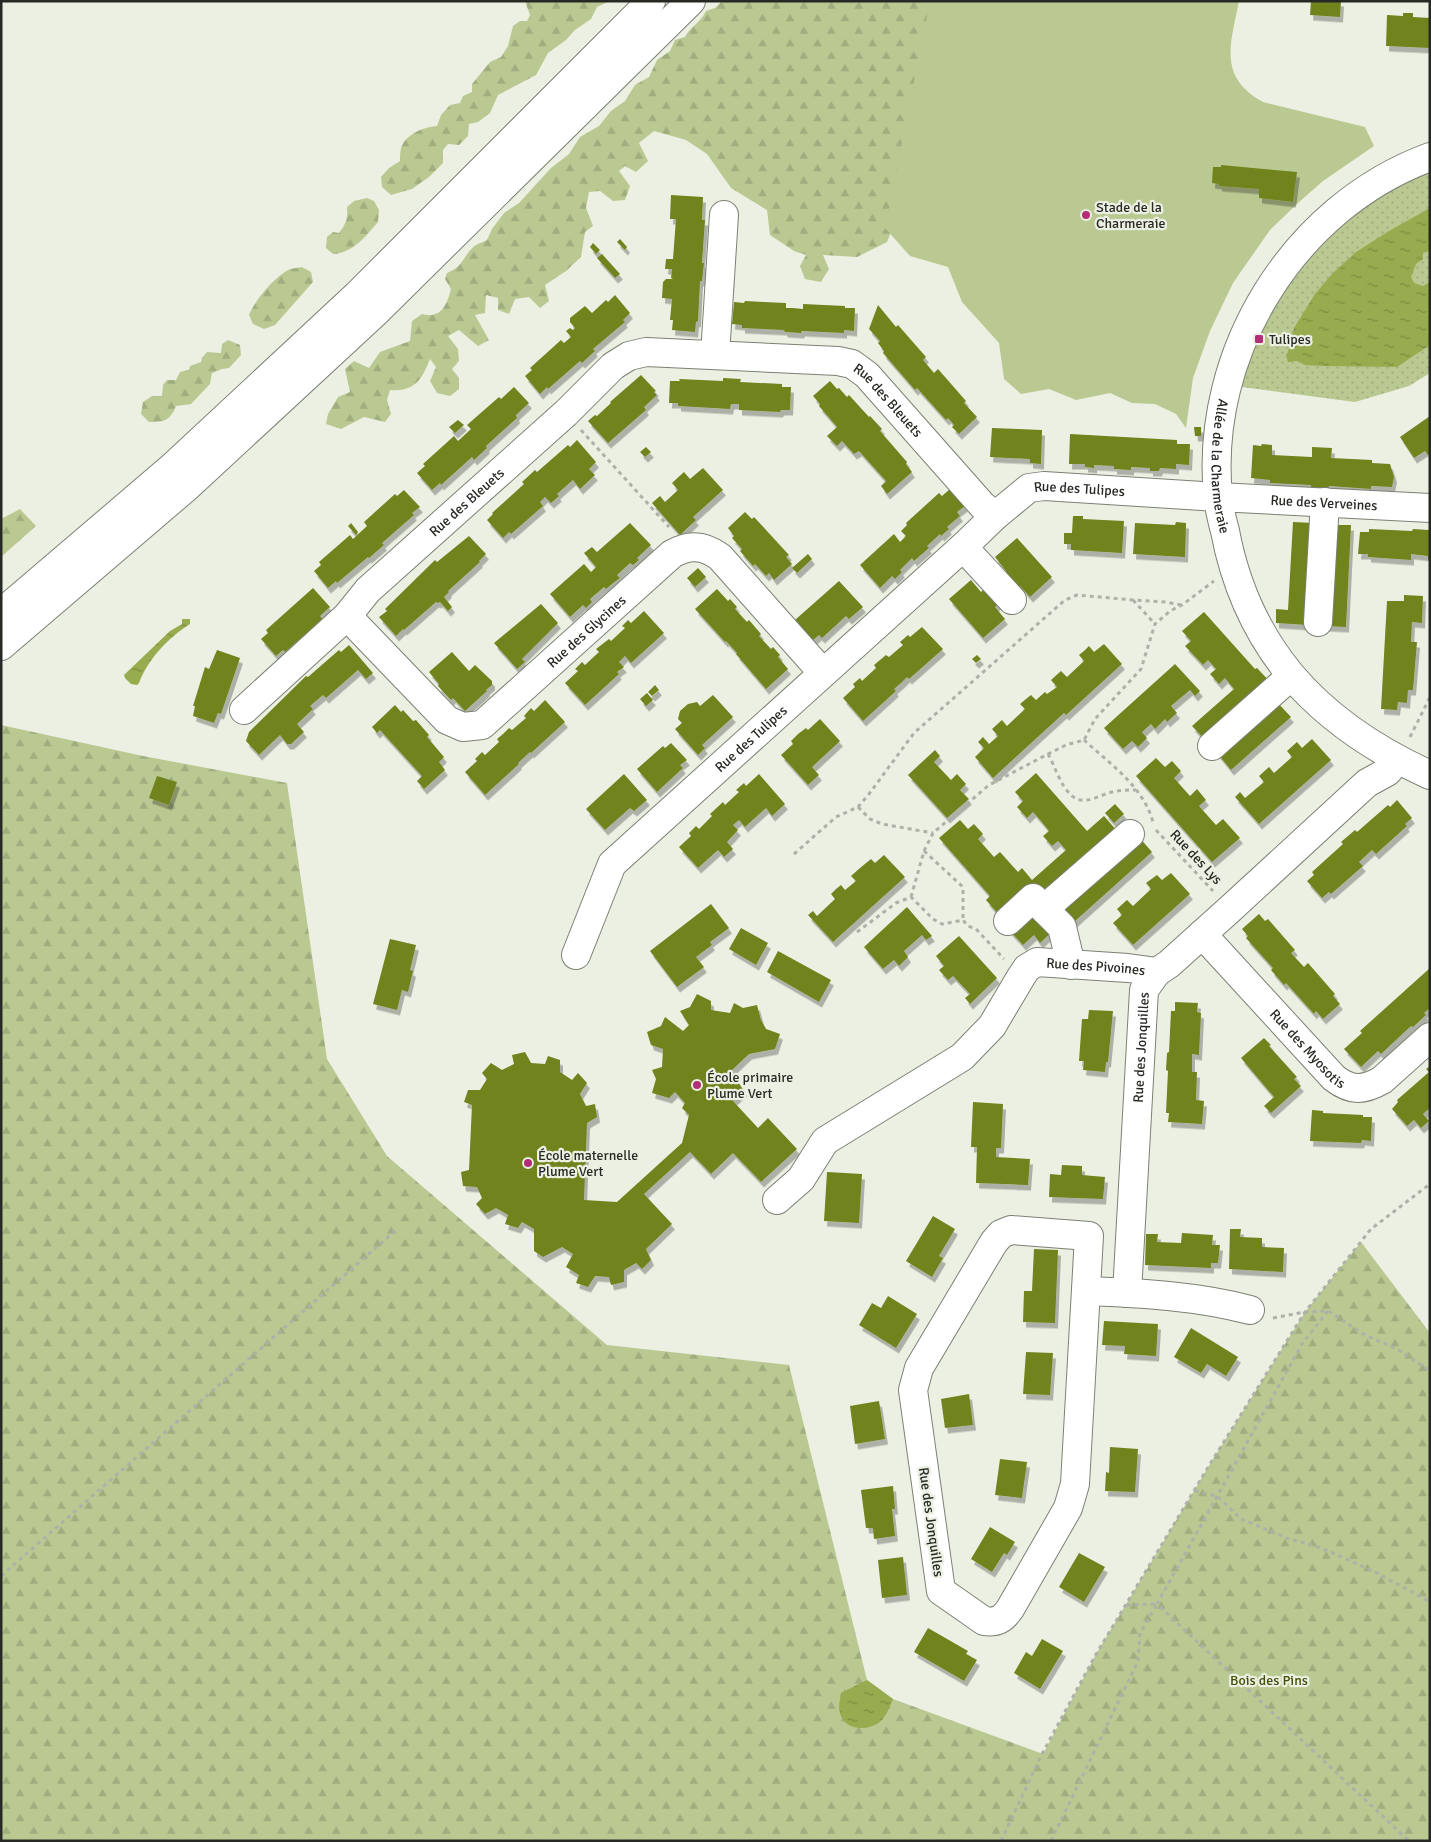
<svg xmlns="http://www.w3.org/2000/svg" width="1431" height="1842" font-family="Signika,sans-serif">
<defs>
<pattern id="grass-dots" width="8" height="8" patternUnits="userSpaceOnUse" patternTransform="scale(1.25)"><rect width="8" height="8" fill="#bac992"/><path d="M2 2h.1M6 6h.1" fill="none" stroke="#a0ad7e" stroke-width="1.8" stroke-linecap="round"/></pattern>
<pattern id="forest-firs" width="22" height="20" patternUnits="userSpaceOnUse" patternTransform="scale(1.25)"><rect width="22" height="20" fill="#bac992"/><path d="M5 1l3.5 6h-7zM16 11l3.5 6h-7z" fill="#a0ad7e"/></pattern>
<pattern id="water-ripples" width="26" height="14" patternUnits="userSpaceOnUse" patternTransform="scale(1.25)"><rect width="26" height="14" fill="#97ac4e"/><path d="M2 4q2-2 4 0t4 0M15 11q2-2 4 0t4 0" fill="none" stroke="#7b8c41"/></pattern>
<filter id="shadow"><feDropShadow dx="3" dy="5.5" stdDeviation="0" flood-color="#0004"/></filter>
</defs>
<rect width="100%" height="100%" fill="#ecf0e3"/>
<path fill="url(#grass-dots)" d="M1430,157V373L1409,386L1355,402L1227,385L1280,272Z"/>
<path fill="url(#forest-firs)" d="M525,1H610L597,7L591,19L575,30L566,40L548,53L536,75L498,95L490,113L478,122L469,124L468,136L459,145L448,144L443,150V163L429,177L412,189L391,195L382,187L381,177L389,168L400,161C400,157 400,152 401,148C406,134 423,127 437,126L441,115L450,105L460,103L463,96L472,92V84L490,62L501,57L508,46L513,26L520,21H527L530,15Z
M722,1H980L887,242L857,257L823,255L829,269L821,282L805,279L800,266L806,255L794,251L770,235L767,210L731,188L707,154L686,140L654,131L639,143L648,161L636,172L625,166L619,171L630,186L625,200L613,201L600,191L589,192L586,208L593,226L585,232L581,257L566,271L545,285L549,301L540,308L529,297L515,299L509,314L498,310V298L486,295L485,313L475,315L489,340L478,346L459,330L448,336L458,349L459,361L452,369L459,378V389L450,396L437,393L430,381L436,367L430,359C422,380 414,392 390,390L387,400L391,414L385,422L364,417L341,429L326,424L328,414L338,397L350,392L345,369L354,361L369,368L380,352L410,341L412,321L422,314C441,319 447,305 451,289L445,279L447,273C465,266 463,254 476,245C479,243 484,242 487,240L492,229L504,213L519,203L551,168L569,154L580,137L599,126L611,111L625,101L635,85L649,77L657,60L670,51L675,40L685,37C691,25 700,24 706,11L715,8Z
M367,198L374,201L379,210L378,222C366,236 353,253 333,254L326,248L327,237L333,232L339,233C346,224 348,218 347,207L354,201Z
M302,267L311,272L313,282L275,325L264,329L253,324L249,315C256,299 274,277 290,269C293,268 299,268 302,267Z
M228,340L240,345L241,355L229,368L222,369L212,373L210,384L191,404L176,406C170,421 164,422 149,422L141,414L143,402L152,396H162L163,385L167,380H176L180,372L189,370L190,366L201,362L202,358L207,352L221,353L222,344Z
M20,509L36,526L1,557V519Z
M1,725L143,756L287,783L327,1059L387,1156L607,1345L789,1365L867,1680L893,1699L1043,1754L1095,1656L1210,1464L1305,1312L1361,1242L1430,1333V1841H1Z"/>
<path fill="#bac992" d="M930,1H1239C1231,43 1217,77 1263,102L1365,127L1374,146L1323,181L1298,203L1270,230L1233,283L1210,331L1193,378L1186,428L1176,414L1155,404L1132,403L1110,393L1076,400L1049,389L1021,394L1004,379L999,343L962,302L948,267L910,256L885,228Z"/>
<path fill="url(#water-ripples)" d="M1430,208V251L1423,253V259L1416,264L1411,277L1414,283L1423,286L1430,282V345L1397,367L1322,366L1305,365L1297,361L1288,362L1286,355L1288,352L1294,328L1315,294L1332,274L1356,252L1389,231Z
M182,619H190V624C168,638 148,659 139,683L137,685L131,684L125,678L124,675L170,631L182,624Z
M867,1680L893,1699C890,1706 887,1714 882,1720C870,1732 844,1731 840,1713C838,1707 840,1700 841,1693Z"/>
<path fill="#6f831f" filter="url(#shadow)" d="M1311,1H1341L1340,17L1310,15Z
M1403,13H1413V17L1430,18V48L1386,46L1387,15L1403,16Z
M1221,165L1297,172L1293,202L1259,198V189L1219,186V184L1212,183L1213,167H1221Z
M671,195L703,197L702,220H705L702,263H704L702,281H700L698,321L696,322L695,332L672,330L673,320H670L672,299L662,298L663,282L666,279H673L671,278L672,269H665L666,259H673L676,219H670Z
M620,239L627,247L625,250L617,242Z
M593,243L600,250L596,254L590,247Z
M602,254L620,274L615,278L597,258Z
M615,295L630,313L623,320L625,322L593,349L595,351L582,363L580,361L548,389L547,387L540,394L525,376L532,370L530,368L561,340L564,343L571,337L566,331L570,328L573,330L575,328L570,322V318L585,306L592,313L606,300L608,302Z
M745,301L786,303V308H793L803,309V304L845,306V308H855L854,331L844,330V333L802,331L801,333L785,332L784,330L742,328V325L732,324L734,302L744,303Z
M878,305L896,327L898,325L926,357L923,360L929,367L934,373L938,369L966,401L964,403L977,417L959,434L952,427L954,425L948,418L946,420L917,388L915,390L883,353L884,351L878,343L880,341L869,329Z
M641,375L656,391L654,392L657,395L644,407L646,410L608,443L588,421L595,415L597,416L611,403L610,402Z
M723,378L741,379L740,382L782,384V387H791L790,410H781L780,412L739,410V404H731L730,409L678,406V403H669L670,381H680L679,379L723,381Z
M830,381L837,389L839,388L847,397L849,395L869,417L870,416L882,429L880,431L907,462L906,464L912,472L887,494L881,486L886,481L859,451L854,454L842,441L837,446L827,436L837,427L819,406L820,404L813,396Z
M514,387L529,403L516,415L517,418L486,446L487,448L474,460L472,457L441,485L440,483L432,490L417,473L425,466L423,464L454,436L458,441L471,429L467,425L499,397L501,399Z
M1430,416V454L1428,455L1425,451L1414,458L1400,437Z
M458,420L464,425L455,433L449,427Z
M1194,427H1201V436H1195Z
M992,428L1042,430L1041,464L1030,463V459L990,457Z
M1070,434L1177,440V444H1190L1189,465L1176,464V469L1160,468L1159,471H1150V468L1131,467V470L1114,469V466L1094,465V468L1085,467V464H1069Z
M577,440L596,462L589,469L595,475L580,489L573,480L557,494L559,496L551,503L545,497L540,502L543,506L511,534L509,532L503,538L487,520L493,514L492,513L524,484L522,482L535,470L537,472L568,445L570,447Z
M1262,444L1272,445V455L1312,457V447L1332,448L1331,458L1372,460V463L1390,464L1394,477L1392,487L1371,486V489L1329,486L1328,489L1311,488V485L1270,483V480L1251,478L1253,445L1261,446Z
M646,447L651,452L645,457L640,452Z
M703,468L723,490L693,517L696,520L680,535L652,503L660,496L665,502L678,490L672,483L684,472L690,479Z
M950,489L965,506L957,512L960,516L947,527L949,529L941,536L940,534L927,546L929,548L914,561L912,558L900,570L902,572L895,579L892,576L880,588L860,565L894,534L900,542L906,536L901,531L907,525L906,523L939,493L942,496Z
M404,490L420,507L412,513L414,515L382,543L384,545L369,558L368,557L337,583L336,581L328,588L314,571L321,565L319,562L350,535L353,539L367,526L364,522L395,494L397,496Z
M745,512L752,519L754,517L789,555L786,557L792,564L774,580L769,573L766,576L755,564L753,566L740,551L742,549L732,538L734,536L728,528Z
M1073,516H1083V519L1124,521L1122,553L1071,550V544H1064V533H1072Z
M1176,522L1186,523L1185,557L1133,554L1135,523L1175,525Z
M1293,522L1314,523L1308,625L1276,623V609L1288,610Z
M351,523L358,532L356,535L348,526Z
M630,523L651,545L637,558L639,560L633,565L630,563L617,575L620,578L612,584L606,589L604,587L590,599L592,602L586,608L583,605L570,617L550,594L584,564L591,572L596,567L584,553L592,547L597,552Z
M1330,525H1351L1346,627L1325,626Z
M1369,529L1412,531L1413,529L1429,530L1430,561L1428,560V556L1411,554V560L1368,557V554H1358L1360,532H1369Z
M469,536L486,554L479,561L480,562L448,591L449,592L444,597L452,607L448,611L440,602L438,603L436,602L404,630L403,629L396,636L379,617L387,611L385,609L435,560L437,562Z
M1017,538L1052,577L1030,597L1020,586L1016,588L1004,573L1006,571L995,557Z
M808,554L812,559L797,573L792,568Z
M698,568L706,577L695,587L687,578Z
M971,580L981,592L984,589L998,604L995,607L1005,619L983,638L949,599Z
M839,581L863,607L849,619L846,616L822,638L819,635L813,640L795,620Z
M313,588L330,607L320,616L324,621L317,627L316,625L285,652L283,650L276,656L261,639L268,633L266,630Z
M717,589L728,601L730,599L737,607L735,609L747,622L749,620L761,634L759,636L771,649L773,647L780,655L778,657L788,669L766,689L736,654L737,653L726,641L725,642L695,609Z
M1404,595L1423,596L1422,623L1412,622L1411,642H1417L1413,690H1408L1407,703L1398,702L1397,710L1381,709L1387,601H1404Z
M541,604L558,623L522,659L525,662L517,669L494,643Z
M644,611L664,633L631,663L625,656L619,662L624,667L617,672L619,674L585,705L565,683L578,671L575,669L582,662L585,665L599,652L596,649L609,639L611,641L625,628L622,626L628,620L631,623Z
M1204,612L1255,669L1257,668L1273,685L1207,742L1192,726L1234,689L1225,678L1219,684L1210,674L1216,669L1208,660L1203,665L1185,646L1191,641L1182,631Z
M922,627L943,649L909,679L907,677L901,683L894,689L896,691L863,721L843,698L855,687L853,684L860,678L862,681L876,668L874,665L886,655L889,657L903,645L900,642L908,635L910,637Z
M1104,644L1122,664L1066,715L1064,713L993,778L975,757L984,748L978,742L983,737L989,744L998,736L992,729L1002,720L1007,726L1025,709L1020,704L1026,699L1031,695L1036,700L1045,692L1047,694L1057,687L1051,680L1061,671L1067,677L1084,661L1079,655L1084,651L1089,646L1094,652Z
M349,645L373,673L366,679L358,670L326,698L323,695L310,706L313,709L297,724L304,732L291,744H287L280,735L259,755L246,741L249,732L306,676L308,677L339,650L341,652Z
M217,650L240,658L221,714L218,713L214,723L193,716L195,706H193L205,667L209,669Z
M452,652L469,671L475,665L492,681V685L486,690L487,691L465,711L453,698L451,700L438,686L439,684L429,672Z
M977,655L981,659L976,663L972,659Z
M1175,664L1200,691L1195,696L1190,690L1171,706L1177,713L1167,722L1165,719L1155,729L1151,724L1142,732L1147,738L1138,747L1132,741L1123,749L1104,728Z
M655,685L659,690L652,696L648,692Z
M647,693L653,700L646,706L640,699Z
M713,695L733,717L702,745L705,748L698,755L675,729L682,723L678,719L680,711L688,704L697,702L700,706Z
M545,700L565,722L531,753L530,752L518,763L519,764L485,795L465,772L477,761L475,759L482,752L485,755L499,742L497,739L503,734L509,728L512,730L526,718L524,716L531,708L534,711Z
M1276,701L1291,717L1231,770L1217,753Z
M395,705L401,712L403,710L413,721L416,720L429,735L427,737L444,757L439,762L445,770L424,789L417,781L422,776L380,730L377,733L372,727Z
M820,719L840,741L812,767L819,775L808,785L781,755L793,744L791,741L798,734L806,728L808,730Z
M1312,739L1331,760L1259,824L1235,797L1240,792L1245,798L1264,782L1259,776L1269,767L1274,773L1292,757L1287,751L1297,742L1302,748Z
M671,743L687,760L680,765L683,768L657,792L637,769L663,746L665,748Z
M935,750L940,756L934,762L951,780L957,774L966,784L960,790L969,799L947,818L908,775Z
M1156,758L1165,767L1172,761L1181,771L1174,778L1190,796L1197,789L1206,800L1199,806L1216,825L1223,819L1240,838L1212,862L1136,776Z
M1036,773L1087,831L1104,816L1118,832L1046,896L1036,884L1000,916L986,900L990,896L939,838L960,820L968,829L974,824L983,834L978,839L994,857L1000,852L1018,872L1022,868L1032,880L1066,850L1058,841L1052,846L1043,836L1049,831L1041,821L1033,812L1027,818L1017,807L1023,801L1015,792Z
M624,774L647,800L634,811L630,808L605,830L586,809Z
M759,774L785,804L772,816L766,808L745,827L739,820L733,825L738,830L727,842L733,849L724,857L718,850L698,868L679,847L691,836L689,833L696,826L699,829L712,816L710,814L723,802L725,805L739,792L736,790L744,783L746,786Z
M157,776L177,782L169,805L149,798Z
M1397,800L1412,818L1405,824L1407,826L1376,854L1372,850L1359,862L1363,866L1331,894L1329,892L1322,898L1307,881L1314,875L1312,872L1343,844L1341,842L1355,830L1357,832L1388,805L1390,807Z
M1115,804L1124,814L1114,823L1105,813Z
M1138,836L1152,852L1074,922L1060,906Z
M884,855L905,877L833,942L808,915L813,911L817,916L835,899L831,894L836,889L841,885L845,890L856,881L851,876L860,868L871,859L875,863Z
M1171,873L1190,894L1133,945L1113,923L1122,915L1117,909L1127,900L1133,906L1151,889L1146,883L1157,875L1162,880Z
M711,904L729,928L710,942L712,945L696,957L704,967L677,987L650,951Z
M907,907L932,936L926,940L922,935L904,951L908,957L899,966L894,960L883,969L864,947Z
M1033,908L1053,931L1040,943L1034,935L1023,945L1009,930Z
M1259,914L1265,921L1268,919L1295,950L1291,953L1304,967L1308,963L1335,994L1333,996L1340,1004L1323,1019L1316,1011L1314,1014L1286,983L1284,985L1271,970L1273,968L1246,938L1248,936L1242,929Z
M741,928L768,943L756,965L729,949Z
M959,936L997,978L970,1004L965,998L970,994L953,976L948,980L939,970L944,966L936,956Z
M390,939L416,945L410,970L413,971L408,992L402,990L397,1010L373,1004Z
M778,951L831,980L819,1002L767,972Z
M1430,968V1008L1424,1013L1426,1015L1413,1027L1411,1026L1381,1054L1378,1051L1361,1067L1344,1049L1362,1033L1360,1031Z
M697,994L711,1001V1010L730,1013L734,1003L743,1008L757,1005L761,1020L766,1029L780,1034L775,1049L749,1054L731,1071L744,1091L733,1101L758,1128L768,1118L797,1149L761,1182L733,1153L711,1174L690,1152L644,1194L672,1224L646,1249L651,1260L642,1269L636,1263L624,1270V1282L611,1285L609,1277L595,1276L588,1287L576,1283L579,1275L566,1267L573,1254L562,1247L543,1257L534,1251V1229L522,1222L518,1228L505,1224L508,1215L496,1208L485,1214L476,1204L482,1198L477,1187L463,1186L461,1172L469,1170L472,1105L464,1102L468,1090H480L487,1079L482,1073L491,1063L502,1070L514,1064L512,1055L525,1052L531,1063L545,1064L548,1056L560,1060V1072L572,1080L578,1073L587,1083L580,1094L586,1106L595,1104L597,1117L587,1123L584,1200L617,1202L682,1143L689,1115L682,1108L685,1103L675,1092L669,1098L652,1093L656,1079L652,1070L662,1067L663,1049L651,1045L647,1032L661,1026L665,1017L683,1031L689,1025L680,1011L690,1007Z
M1175,1002L1198,1003L1197,1012L1201,1013L1199,1055L1192,1054V1072H1197L1196,1100L1204,1101L1202,1124L1168,1122L1169,1113H1166L1168,1071L1166,1070L1167,1053L1169,1052L1171,1011H1175Z
M1089,1010L1113,1011L1108,1062H1106L1105,1072L1083,1070L1084,1061H1079L1082,1019H1088Z
M1264,1038L1271,1045L1269,1046L1297,1077L1294,1079L1301,1086L1271,1113L1264,1106L1274,1097L1241,1058Z
M1430,1066V1108L1423,1114L1429,1121L1421,1128L1414,1120L1407,1126L1392,1109L1398,1102L1397,1100L1429,1072L1426,1069Z
M973,1102L1003,1104L1001,1148H996V1157L1030,1159L1028,1185L976,1183L977,1147H971Z
M1312,1110L1323,1111V1113L1363,1115V1117H1372L1371,1141L1362,1140L1361,1143L1310,1141Z
M1062,1165L1082,1166V1175L1105,1177L1103,1199L1049,1197L1050,1174L1061,1175Z
M827,1172L862,1174L859,1223L824,1221Z
M933,1216L955,1229L939,1256L943,1258L932,1277L906,1261Z
M1230,1229H1241L1240,1237L1262,1238V1247L1284,1248L1283,1272L1229,1269Z
M1182,1233L1213,1235L1212,1245H1220L1218,1263H1211V1268L1145,1265L1146,1234H1158L1157,1242L1181,1243Z
M1034,1249L1058,1250L1055,1323L1023,1322L1024,1291H1032Z
M888,1296L917,1314L896,1348L859,1325L872,1303L881,1308Z
M1104,1321L1158,1324L1156,1356L1124,1354L1125,1346L1102,1345Z
M1191,1328L1238,1357L1226,1376L1207,1364L1201,1373L1174,1357Z
M1026,1352L1053,1353L1050,1395L1023,1394Z
M969,1394L973,1425L945,1428L941,1399Z
M879,1401L885,1439L855,1444L850,1406Z
M1110,1447L1138,1449L1135,1492L1105,1491L1106,1472L1109,1473Z
M1000,1459L1027,1462L1022,1498L995,1495Z
M893,1486L895,1509H892L895,1536L874,1539L873,1528H866L861,1490Z
M990,1527L1015,1542L1007,1555L1004,1553L992,1572L971,1559Z
M1079,1553L1105,1567L1084,1602L1059,1587Z
M903,1557L907,1595L882,1598L878,1560Z
M928,1628L968,1651L966,1654L977,1660L964,1681L914,1652Z
M1042,1639L1063,1651L1040,1689L1014,1673L1026,1652L1032,1656Z"/>
<g fill="none" stroke-linecap="round" stroke-linejoin="round">
<defs>
<g id="minor">
<path id="s1" d="M1430,157C1294,207 1204,352 1218,496C1219,508 1222,520 1225,531C1235,584 1257,634 1291,675C1329,720 1377,751 1430,775"/>
<path d="M715,355L724,215"/>
<path d="M963,547L1012,600"/>
<path id="s2" d="M347,616L447,720L463,727L482,725L672,554C689,544 704,545 720,557L823,673"/>
<path d="M1318,622L1325,502"/>
<path id="s3" d="M244,710L347,616L368,590L566,413L613,366L629,356L646,352L838,361L852,364L867,375L982,505L995,516"/>
<path d="M1212,746L1291,676"/>
<path d="M1044,909L1130,834"/>
<path d="M1008,921L1033,898L1062,927L1071,965"/>
<path id="s4" d="M1202,934L1334,1078C1351,1091 1363,1091 1382,1080L1430,1037"/>
<path id="s5" d="M576,955L612,864L963,547L995,516L1029,488L1044,486L1218,497L1430,508"/>
<path id="s6" d="M777,1200L801,1179L825,1141L962,1057L992,1026L1021,977L1027,968L1037,962L1128,968L1157,972"/>
<path d="M1011,1230L1089,1236L1075,1484L1068,1508L1010,1609C1003,1619 997,1623 984,1621L941,1591L913,1390L919,1368L994,1242L1001,1234Z"/>
<path d="M1086,1291C1140,1293 1197,1296 1250,1310"/>
<path id="s7" d="M1127,1293L1144,990L1157,972L1169,964L1229,910L1367,783L1387,772L1398,760"/>
</g>
<path id="highway" d="M1,613L171,468L357,295L651,1
M1,646L187,487L374,314L691,1"/>
</defs>
<use href="#minor" stroke="#7c8074" stroke-width="30"/>
<use href="#highway" stroke="#7c8074" stroke-width="30"/>
<path stroke="#aeb1a7" stroke-width="3" stroke-dasharray="4 4" stroke-linecap="butt" d="M581,430L669,527
M1133,600L1155,624
M1410,737L1430,697
M1084,740C1110,764 1143,786 1153,822
M1048,754C1055,766 1060,785 1071,795C1084,807 1099,795 1112,792C1120,790 1128,790 1136,790
M858,807L870,819L882,824L933,833
M1156,830L1213,891
M924,851L963,887V920
M794,854L836,817L858,807L869,794L914,733L1065,600L1077,595L1133,600L1165,602L1182,605
M911,897L924,851L933,833L989,785L1048,754L1066,745L1084,740L1095,719L1141,669L1155,624L1170,611L1182,605L1214,581
M857,932L896,903L911,897L933,919L942,924L963,920L968,926L976,929L1004,959
M1328,1311L1302,1344L1157,1604L1409,1841
M1273,1318L1305,1312L1328,1311L1365,1335L1397,1349L1430,1371
M1195,1491L1217,1496L1241,1519L1289,1539L1313,1545L1333,1553L1379,1574L1430,1602
M1,1576L396,1230
M1001,1841L1042,1754L1095,1656L1210,1464L1305,1312L1371,1229L1430,1184
M1051,1841L1138,1661L1140,1633L1157,1604L1126,1605"/>
<use href="#minor" stroke="#fff" stroke-width="28"/>
<use href="#highway" stroke="#fff" stroke-width="28"/>
</g>
<g fill="#b22f77" stroke="#ecf0e3" stroke-width="2">
<circle cx="1086" cy="215" r="5"/>
<rect x="1254" y="334" width="10" height="10" rx="2.5"/>
<circle cx="697" cy="1085" r="5"/>
<circle cx="528" cy="1163" r="5"/>
</g>
<g text-anchor="middle" dominant-baseline="central" stroke-width="4.5" stroke-linejoin="round" paint-order="stroke">
<g font-size="14" fill="#272924" stroke="#ecf0e3" text-anchor="start">
<text x="1096" y="207">Stade de la<tspan x="1096" dy="16">Charmeraie</tspan></text>
<text x="1269" y="339">Tulipes</text>
<text x="707" y="1077">École primaire<tspan x="707" dy="16">Plume Vert</tspan></text>
<text x="538" y="1155">École maternelle<tspan x="538" dy="16">Plume Vert</tspan></text>
</g>
<g font-size="14" fill="#272924" stroke="#ecf0e3">
<text stroke="none"><textPath href="#s3" startOffset="799">Rue des Bleuets</textPath></text>
<text stroke="none"><textPath href="#s1" startOffset="399">Allée de la Charmeraie</textPath></text>
<text stroke="none"><textPath href="#s5" startOffset="710">Rue des Tulipes</textPath></text>
<text stroke="none"><textPath href="#s3" startOffset="305">Rue des Bleuets</textPath></text>
<text stroke="none"><textPath href="#s5" startOffset="955">Rue des Verveines</textPath></text>
<text stroke="none"><textPath href="#s2" startOffset="321">Rue des Glycines</textPath></text>
<text stroke="none"><textPath href="#s5" startOffset="285">Rue des Tulipes</textPath></text>
<text transform="translate(1196 857) rotate(47)">Rue des Lys</text>
<text stroke="none"><textPath href="#s6" startOffset="419">Rue des Pivoines</textPath></text>
<text stroke="none"><textPath href="#s4" startOffset="156">Rue des Myosotis</textPath></text>
<text stroke="none"><textPath href="#s7" startOffset="246">Rue des Jonquilles</textPath></text>
<text transform="translate(931 1522) rotate(82)">Rue des Jonquilles</text>
</g>
<g font-size="14" fill="#424f07" stroke="#ecf0e3">
<text x="1269" y="1680">Bois des Pins</text>
</g>
</g>
<rect width="1431" height="1842" fill="none" stroke="#272924" stroke-width="5"/>
</svg>
